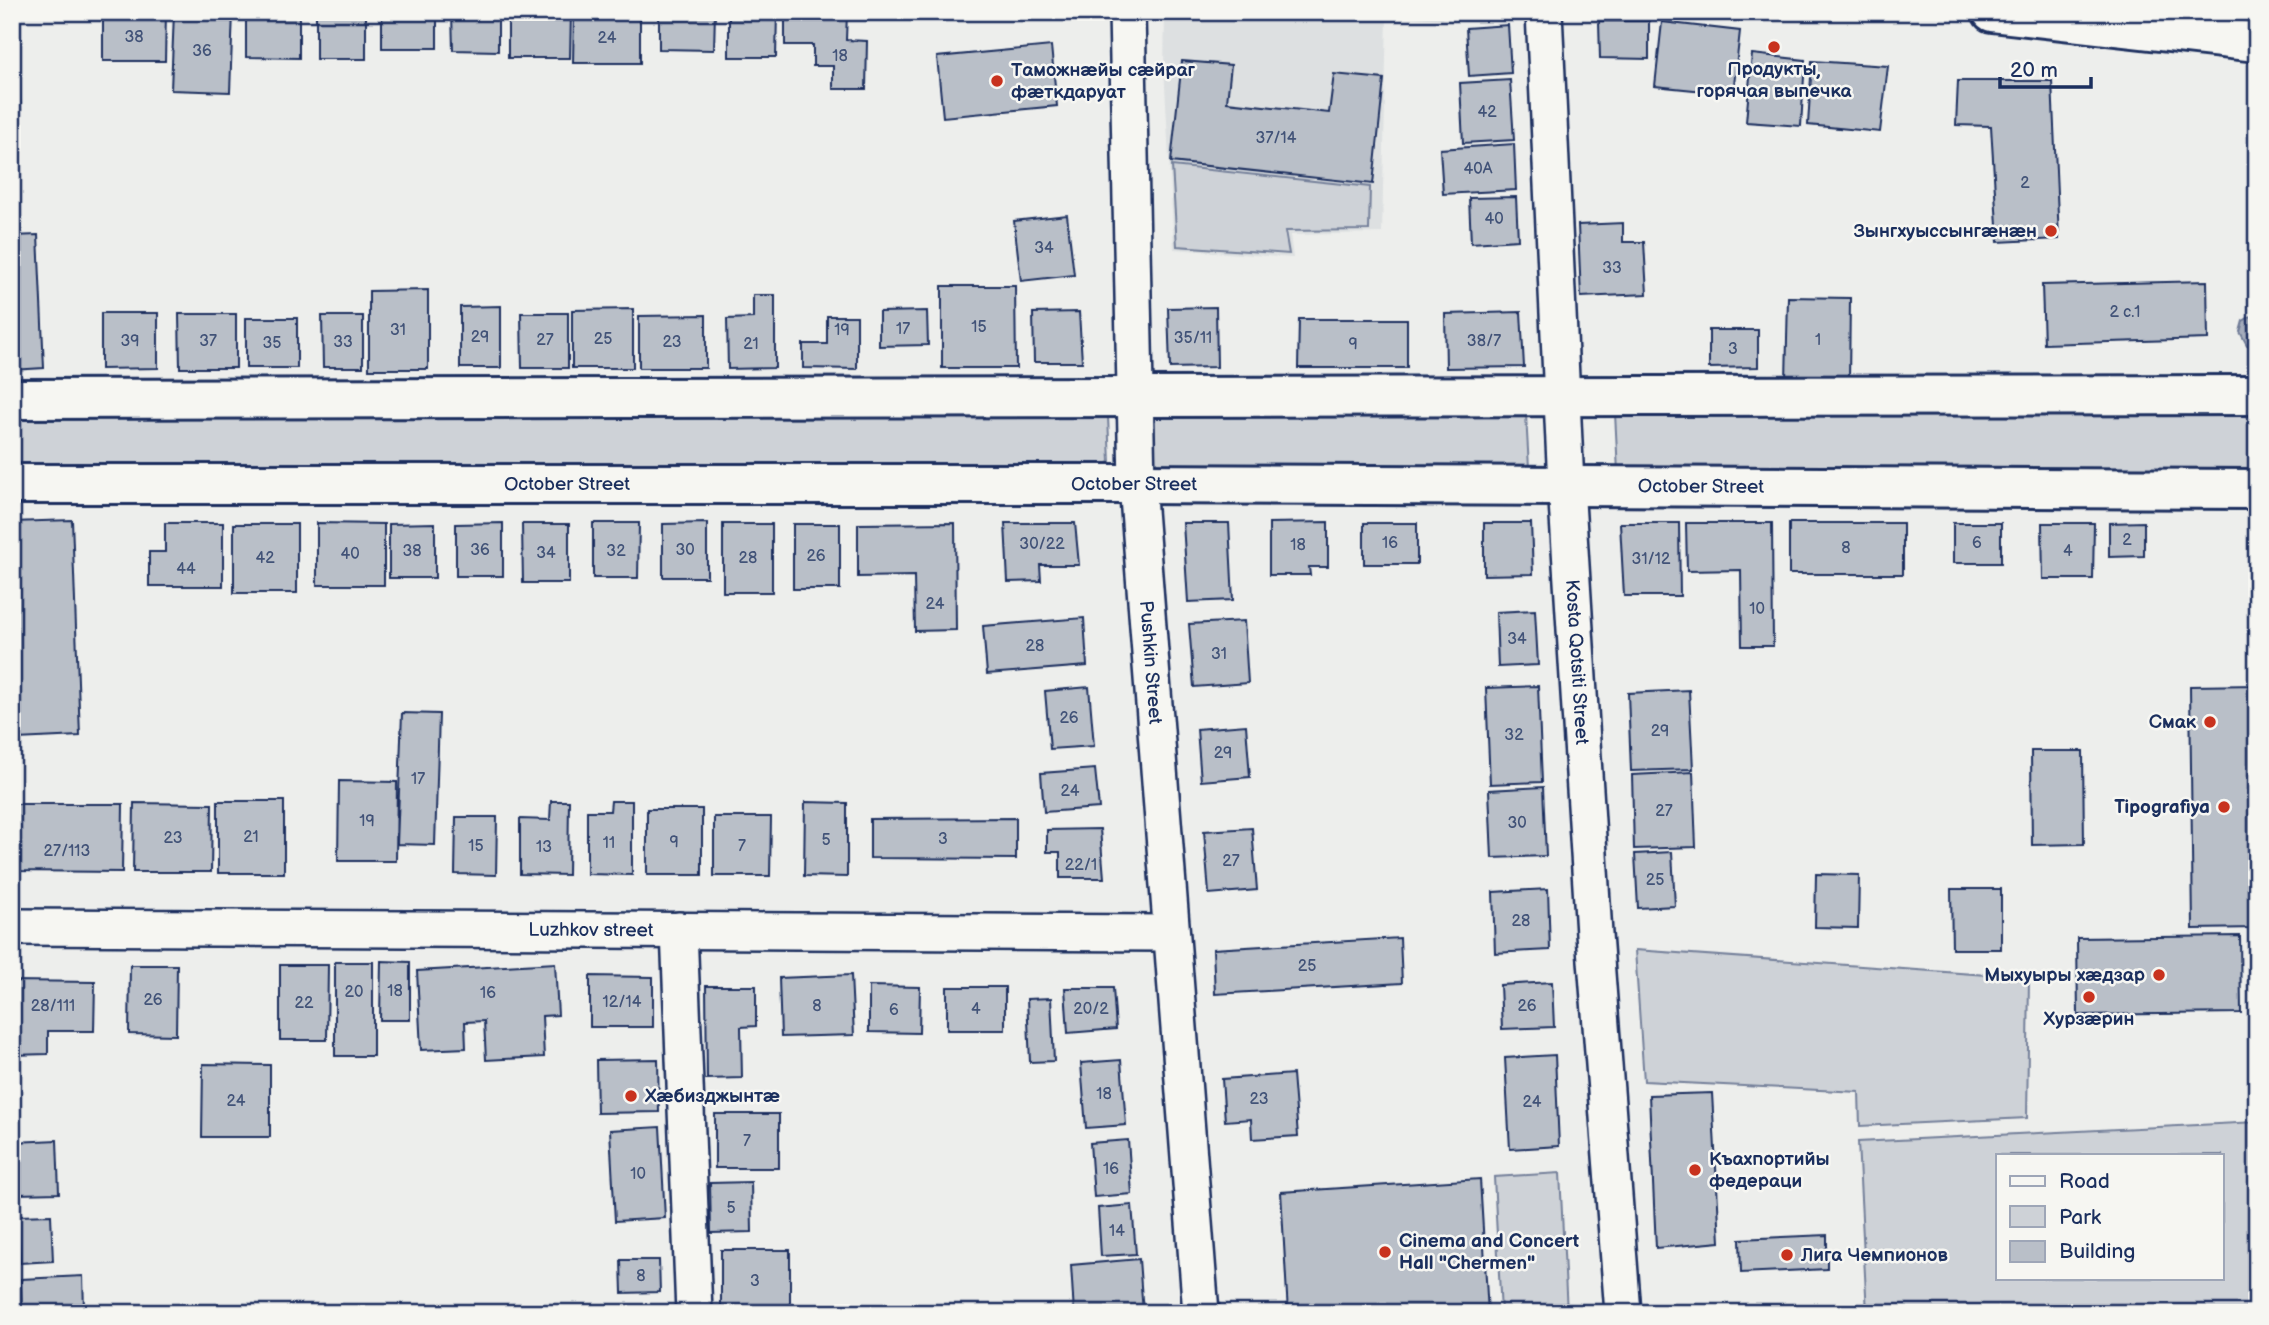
<svg xmlns="http://www.w3.org/2000/svg" width="2269" height="1325" font-family="'Balsamiq Sans',sans-serif">
<rect width="100%" height="100%" fill="#edeeec"/>
<filter id="ink" filterUnits="userSpaceOnUse"><feTurbulence type="fractalNoise" baseFrequency=".0143" numOctaves="2"/><feDisplacementMap in="SourceGraphic" scale="14" xChannelSelector="R" yChannelSelector="G"/><feConvolveMatrix kernelMatrix="1 2 1 2 8 2 1 2 1" color-interpolation-filters="sRGB"/></filter>
<g filter="url(#ink)">
<path fill="#dde0e1" d="M1165,12H1443V19L1387,15L1382,233L1290,235L1293,258L1174,249L1164,68Z"/>
<path fill="#ced2d7" stroke="#74809a" stroke-width="2" fill-rule="evenodd" d="M1172,166L1370,187L1369,230L1285,231L1289,254L1177,246Z
M2257,408V476L1618,472L1615,413Z
M12,410L1093,411L1108,417L1110,462L1091,470L12,472Z
M1169,410L1526,415L1529,468L1155,465L1153,420Z
M1635,950L2029,978L2027,1118L1860,1126L1859,1092L1644,1081Z
M2257,1122V1313H1867L1858,1142ZM2222,1155V1278H1998V1155Z
M1560,1173L1567,1313H1501L1494,1177Z"/>
<path fill="#a5acbc" stroke="#6e7a96" stroke-width="2" d="M2257,313V349L2247,345L2240,332L2243,321Z"/>
<path fill="#b9bfc8" stroke="#1b2f5e" stroke-width="2" d="M103,12H166L165,61H103Z
M174,12H233L230,92L171,90Z
M246,12H299V58L246,57Z
M316,12H366V59H316Z
M382,12H437V48H382Z
M452,12H498V51L453,50Z
M508,12H571L570,58H508Z
M574,12H640V63H573Z
M659,12H715L714,50L659,49Z
M729,12H777L776,57H729Z
M785,12H847L846,40L867,41L866,89H833V66H813V45H785Z
M1599,21H1649V59L1600,58Z
M1662,22L1740,31L1733,94L1655,86Z
M1508,25L1511,73L1469,76L1466,28Z
M1051,46L1057,106L943,117L937,57Z
M1752,54L1805,60L1801,126L1746,122Z
M12,61H18L22,137L12,138Z
M1182,61L1231,65L1227,102L1329,113L1334,74L1384,79L1373,184L1171,162Z
M1812,61L1888,66L1880,132L1808,125Z
M1510,80L1514,140L1463,143L1460,83Z
M1958,81H2052L2059,239L1998,242L1991,126L1956,125Z
M1514,144L1516,190L1443,194L1440,149Z
M1516,197L1518,240L1471,243L1469,198Z
M1067,215L1074,275L1021,281L1014,221Z
M1623,223V242H1644L1647,294L1581,297L1578,225Z
M38,235L44,368L12,370V236Z
M2207,281L2208,339L2044,344L2042,285Z
M942,286H1015L1016,368H942Z
M428,290V369H369V291Z
M753,295H775V368L728,369L727,319L753,318Z
M1788,297L1850,298L1849,382L1786,381Z
M501,306V368H460V307Z
M1216,307L1217,367L1170,368L1168,308Z
M633,309V368H572V310Z
M927,311L928,345L879,346V312Z
M1079,312L1082,362H1034L1033,313Z
M1521,312L1524,367L1446,368L1445,314Z
M101,313H158V368L101,369Z
M521,313H568V368H522Z
M179,314H236V368H180Z
M706,315V368H639V316Z
M322,316H363V367H323Z
M827,316H857V369L803,368V344H827Z
M246,318H297V368H246Z
M1299,319H1407V368H1298Z
M1709,330H1758V367L1709,368Z
M72,520L80,736L17,739L12,613V522Z
M1328,522V567H1309L1310,575H1269V523Z
M2144,522V556L2109,557V523Z
M165,523H223V586H149V552H165Z
M317,523L384,524V585H317Z
M435,523V578H389V524Z
M503,523V576H456V524Z
M593,523H639L638,578H593Z
M707,523V577H663V524Z
M955,523L956,630L915,631L914,576L858,577V524Z
M1005,523H1075L1079,565H1040L1041,581L1008,582Z
M1183,523H1229L1233,600L1188,602Z
M1364,523H1417V564H1364Z
M1484,523H1531L1533,574L1484,575Z
M1620,523H1679L1680,596H1624Z
M1686,523H1772L1773,646H1742L1741,570L1687,571Z
M1789,523H1903V574H1789Z
M1953,523H2001V563H1953Z
M2042,523H2094L2093,579H2043Z
M234,524H297V593H234Z
M522,524H569V583H523Z
M723,524H772V592H723Z
M793,524H840V589H793Z
M1535,610L1538,665L1498,667L1496,612Z
M1084,618L1087,666L987,674L983,626Z
M1244,621L1248,683L1194,687L1189,624Z
M2257,685V928L2193,929L2190,686Z
M1538,686L1542,782L1490,784L1486,688Z
M1089,687L1094,746L1050,749L1045,691Z
M1689,690L1693,769L1631,771L1628,693Z
M402,713L439,714L435,845L397,844Z
M1246,725L1250,777L1201,781L1197,729Z
M2031,751H2083L2084,844L2032,845Z
M1095,769L1099,808L1044,812L1041,773Z
M1693,772L1696,847L1634,849L1632,775Z
M339,781L397,782L396,861H338Z
M1543,787L1546,856L1492,858L1489,790Z
M218,801H284V873H218Z
M551,801H569L568,875L520,874V819L550,820Z
M611,801H632V875L587,874V811H610Z
M805,802L847,803V877L804,876Z
M134,803L212,804L211,872H133Z
M12,804H123L122,872L12,871Z
M647,809H702V875H647Z
M456,817H497L496,875L455,874Z
M714,817H771L770,876H714Z
M1016,818V859L870,858V819Z
M1252,828L1257,890L1209,894L1204,831Z
M1100,829L1104,878H1060V852H1047V830Z
M1672,852L1675,906L1638,908L1635,854Z
M1816,874L1859,875L1858,928L1815,927Z
M1548,889L1550,950L1495,953L1493,892Z
M1951,889H2001V949H1952Z
M2240,936L2241,1013L2078,1015L2077,938Z
M1400,938L1402,983L1215,994L1213,949Z
M381,961L410,962V1020H380Z
M335,962H373V1056H335Z
M555,963L558,1015L542,1016L544,1057L486,1060L484,1021L465,1022L466,1048L421,1050L417,971Z
M130,965H177L176,1035L129,1034Z
M280,965H328L327,1040H280Z
M851,975L854,1035L781,1037L779,978Z
M590,976L653,977V1027H590Z
M12,981L95,982L94,1031H48V1054L12,1055Z
M1552,982L1554,1027L1502,1029L1500,985Z
M706,986H756V1026L741,1027L742,1078L707,1079Z
M869,986L920,987L919,1033L869,1032Z
M947,987H1005V1030H947Z
M1065,988H1113L1116,1029L1068,1033Z
M1051,998L1054,1061L1030,1062L1027,999Z
M1555,1055L1559,1146L1510,1149L1505,1058Z
M658,1059L659,1112L597,1113L596,1060Z
M1121,1060L1126,1125L1086,1128L1081,1063Z
M203,1064L270,1065V1137H202Z
M1293,1074L1298,1136L1252,1139L1251,1119L1225,1121L1222,1079Z
M1712,1093L1720,1242L1656,1248L1649,1095Z
M715,1114H779V1168H715Z
M660,1127L665,1218L615,1221L610,1130Z
M57,1140L59,1193L17,1194L15,1142Z
M1128,1140L1132,1194L1094,1197L1090,1143Z
M1480,1179L1488,1313H1288L1281,1192Z
M751,1182L752,1232L711,1233L710,1183Z
M1132,1205L1136,1254L1101,1256L1098,1208Z
M51,1215L53,1261L20,1263L18,1216Z
M1827,1235V1269L1741,1273L1740,1239Z
M721,1250H790V1313H721Z
M1139,1259L1143,1313H1074L1071,1265Z
M621,1260H659L660,1292L622,1293Z
M83,1276L84,1309L69,1310L70,1313H22L21,1279Z
M620,1309V1313H564V1311Z"/>
<g fill="none" stroke-linecap="round" stroke-linejoin="round">
<defs>
<g id="minor">
<path id="s1" d="M1127,12L1137,484L1201,1313"/>
<path id="s2" d="M1544,12L1566,485L1594,934L1623,1313"/>
<path id="s3" d="M12,927L1170,933"/>
<path d="M679,930L694,1313"/>
</g>
<g id="tertiary">
<path d="M1992,12L2257,42"/>
<path d="M12,399L2257,395"/>
<path id="s4" d="M12,484H1137L2257,489"/>
</g>
</defs>
<use href="#minor" stroke="#1b2f5e" stroke-width="40"/>
<use href="#tertiary" stroke="#1b2f5e" stroke-width="44"/>
<use href="#minor" stroke="#f6f6f2" stroke-width="35"/>
<use href="#tertiary" stroke="#f6f6f2" stroke-width="38"/>
</g>
</g>
<g fill="#c8321e" stroke="#f6f6f2" stroke-width="2.5">
<circle cx="1774" cy="47" r="7"/>
<circle cx="997" cy="81" r="7"/>
<circle cx="2051" cy="231" r="7"/>
<circle cx="2210" cy="722" r="7"/>
<circle cx="2224" cy="807" r="7"/>
<circle cx="2159" cy="975" r="7"/>
<circle cx="2089" cy="997" r="7"/>
<circle cx="631" cy="1096" r="7"/>
<circle cx="1695" cy="1170" r="7"/>
<circle cx="1385" cy="1252" r="7"/>
<circle cx="1787" cy="1255" r="7"/>
</g>
<g text-anchor="middle" dominant-baseline="central" stroke-width="5" stroke-linejoin="round" paint-order="stroke">
<g font-size="16" fill="#425378">
<text x="134" y="37">38</text>
<text x="607" y="38">24</text>
<text x="202" y="51">36</text>
<text x="840" y="56">18</text>
<text x="1487" y="112">42</text>
<text x="1276" y="138">37/14</text>
<text x="1478" y="169">40А</text>
<text x="2025" y="183">2</text>
<text x="1494" y="219">40</text>
<text x="1044" y="248">34</text>
<text x="1612" y="268">33</text>
<text x="2125" y="312">2 с.1</text>
<text x="979" y="327">15</text>
<text x="903" y="329">17</text>
<text x="398" y="330">31</text>
<text x="842" y="330">19</text>
<text x="480" y="337">29</text>
<text x="1193" y="338">35/11</text>
<text x="603" y="339">25</text>
<text x="545" y="340">27</text>
<text x="1818" y="340">1</text>
<text x="130" y="341">39</text>
<text x="208" y="341">37</text>
<text x="1484" y="341">38/7</text>
<text x="343" y="342">33</text>
<text x="672" y="342">23</text>
<text x="272" y="343">35</text>
<text x="751" y="344">21</text>
<text x="1353" y="344">9</text>
<text x="1733" y="349">3</text>
<text x="2127" y="540">2</text>
<text x="1390" y="543">16</text>
<text x="1977" y="543">6</text>
<text x="1042" y="544">30/22</text>
<text x="1298" y="545">18</text>
<text x="1846" y="548">8</text>
<text x="480" y="550">36</text>
<text x="685" y="550">30</text>
<text x="412" y="551">38</text>
<text x="616" y="551">32</text>
<text x="2068" y="551">4</text>
<text x="546" y="553">34</text>
<text x="350" y="554">40</text>
<text x="816" y="556">26</text>
<text x="265" y="558">42</text>
<text x="748" y="558">28</text>
<text x="1651" y="559">31/12</text>
<text x="186" y="569">44</text>
<text x="935" y="604">24</text>
<text x="1757" y="609">10</text>
<text x="1517" y="639">34</text>
<text x="1035" y="646">28</text>
<text x="1219" y="654">31</text>
<text x="1069" y="718">26</text>
<text x="1660" y="731">29</text>
<text x="1514" y="735">32</text>
<text x="1223" y="753">29</text>
<text x="418" y="779">17</text>
<text x="1070" y="791">24</text>
<text x="1664" y="811">27</text>
<text x="367" y="821">19</text>
<text x="1517" y="823">30</text>
<text x="251" y="837">21</text>
<text x="173" y="838">23</text>
<text x="943" y="839">3</text>
<text x="826" y="840">5</text>
<text x="674" y="842">9</text>
<text x="609" y="843">11</text>
<text x="476" y="846">15</text>
<text x="742" y="846">7</text>
<text x="544" y="847">13</text>
<text x="67" y="851">27/113</text>
<text x="1231" y="861">27</text>
<text x="1081" y="865">22/1</text>
<text x="1655" y="880">25</text>
<text x="1521" y="921">28</text>
<text x="1307" y="966">25</text>
<text x="395" y="991">18</text>
<text x="354" y="992">20</text>
<text x="488" y="993">16</text>
<text x="153" y="1000">26</text>
<text x="622" y="1002">12/14</text>
<text x="304" y="1003">22</text>
<text x="53" y="1006">28/111</text>
<text x="817" y="1006">8</text>
<text x="1527" y="1006">26</text>
<text x="976" y="1009">4</text>
<text x="1091" y="1009">20/2</text>
<text x="894" y="1010">6</text>
<text x="1104" y="1094">18</text>
<text x="1259" y="1099">23</text>
<text x="236" y="1101">24</text>
<text x="1532" y="1102">24</text>
<text x="747" y="1141">7</text>
<text x="1111" y="1169">16</text>
<text x="638" y="1174">10</text>
<text x="731" y="1208">5</text>
<text x="1117" y="1231">14</text>
<text x="641" y="1276">8</text>
<text x="755" y="1281">3</text>
</g>
<g font-size="19" font-weight="bold" fill="#1b2f5e" stroke="#f6f6f2" text-anchor="start">
<text x="1774" y="69" text-anchor="middle">Продукты,<tspan x="1774" dy="22">горячая выпечка</tspan></text>
<text x="1011" y="70">Таможнæйы сæйраг<tspan x="1011" dy="22">фæткдаруат</tspan></text>
<text x="2037" y="231" text-anchor="end">Зынгхуыссынгæнæн</text>
<text x="2196" y="722" text-anchor="end">Смак</text>
<text x="2210" y="807" text-anchor="end">Tipografiya</text>
<text x="2145" y="975" text-anchor="end">Мыхуыры хæдзар</text>
<text x="2089" y="1019" text-anchor="middle">Хурзæрин</text>
<text x="645" y="1096">Хæбизджынтæ</text>
<text x="1709" y="1159">Къахпортийы<tspan x="1709" dy="22">федераци</tspan></text>
<text x="1399" y="1241">Cinema and Concert<tspan x="1399" dy="22">Hall "Chermen"</tspan></text>
<text x="1801" y="1255">Лига Чемпионов</text>
</g>
<g font-size="19" fill="#1b2f5e" stroke="#f6f6f2">
<text stroke="none"><textPath href="#s4" startOffset="555">October Street</textPath></text>
<text stroke="none"><textPath href="#s4" startOffset="1122">October Street</textPath></text>
<text stroke="none"><textPath href="#s4" startOffset="1689">October Street</textPath></text>
<text stroke="none"><textPath href="#s1" startOffset="651">Pushkin Street</textPath></text>
<text stroke="none"><textPath href="#s2" startOffset="651">Kosta Qotsiti Street</textPath></text>
<text stroke="none"><textPath href="#s3" startOffset="579">Luzhkov street</textPath></text>
</g>
</g>
<rect width="2269" height="1325" fill="none" stroke="#f6f6f2" stroke-width="42"/>
<rect x="21" y="21" width="2227" height="1283" fill="none" stroke="#1b2f5e" stroke-width="2.5" filter="url(#ink)"/>
<rect x="1996" y="1154" width="228" height="126" fill="#f6f6f2" stroke="#9ea6b7" stroke-width="2"/>
<rect x="2010" y="1176" width="35" height="10" fill="#f6f6f2" stroke="#9ea6b7" stroke-width="2"/>
<text x="2059" y="1188" font-size="21" fill="#1b2f5e">Road</text>
<rect x="2010" y="1206" width="35" height="21" fill="#ced2d7" stroke="#9ea6b7" stroke-width="2"/>
<text x="2059" y="1224" font-size="21" fill="#1b2f5e">Park</text>
<rect x="2010" y="1241" width="35" height="21" fill="#b9bfc8" stroke="#9ea6b7" stroke-width="2"/>
<text x="2059" y="1258" font-size="21" fill="#1b2f5e">Building</text>
<path d="M2000 77v10h91v-10" fill="none" stroke="#1b2f5e" stroke-width="3.5"/>
<text x="2010" y="77" font-size="21" fill="#1b2f5e" stroke="#f6f6f2" stroke-width="5" paint-order="stroke">20 m</text>
</svg>
